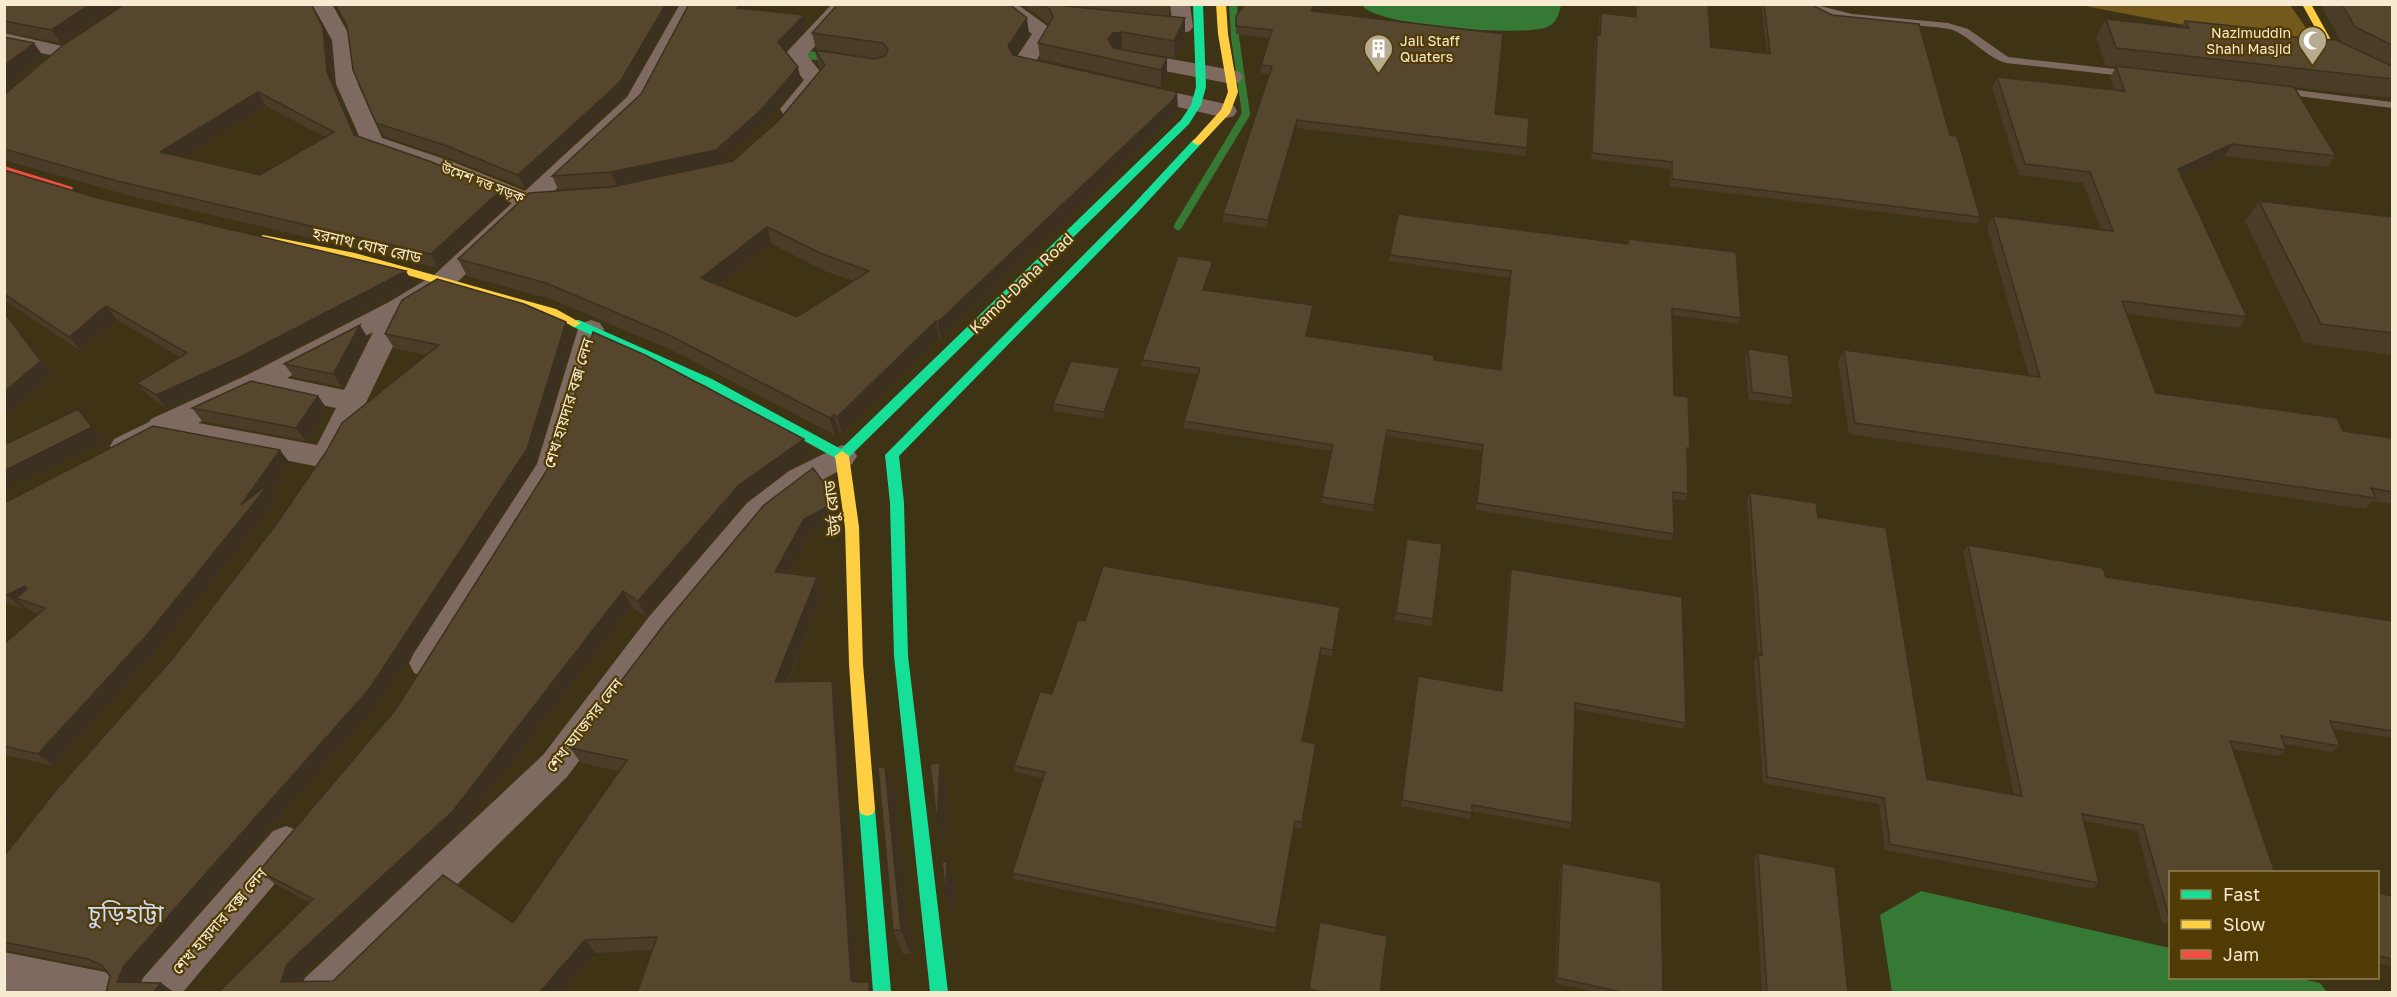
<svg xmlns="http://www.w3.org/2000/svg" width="2397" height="997" font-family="'Golos Text','Noto Sans Bengali',sans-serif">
<rect width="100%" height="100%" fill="#3f3316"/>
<path fill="#73591b" d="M2080,5H2290L2306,28L2304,53L2257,39Z"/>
<path fill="#357935" d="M1362,5H1561C1559,14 1557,23 1547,27C1523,37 1374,26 1362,5Z
M1921,891L2170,948V978H2297L2320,983L2327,992H1892L1880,915Z"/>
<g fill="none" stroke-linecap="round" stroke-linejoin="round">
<path stroke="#357935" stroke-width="8" d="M799,54L831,58
M1178,226L1246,114L1235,37L1233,4"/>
<path fill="#7e6a61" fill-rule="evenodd" d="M1798,4H1812L1852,14L1948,23L1968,29L2008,57L2133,71L2138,74L2133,77L2006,63C1986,57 1973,39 1953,30C1911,20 1832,31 1798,4Z
M2279,88L2392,102V108L2275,93L2274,91Z"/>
<path fill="#7e6a61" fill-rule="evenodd" d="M312,4H332L352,40L358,84L382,138L453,162L525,191L627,97L680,4H700L644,106L551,194L558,200L555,205L536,208L452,287L409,313L336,465L325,468L167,437L124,457L114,453L110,446L114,439L149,422L151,419L247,375L389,302L434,275L512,203L437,172L364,147L336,84L332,40ZM373,332L344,390L287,378ZM260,392L336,408L317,445L198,423Z
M832,4H854L807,55L827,80C817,95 802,119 783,114L780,109L804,80L784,55Z
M993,4H1017L1050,28L1053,32L1036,61L1061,66L1064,71L1061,76L1053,77L1015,69L1012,64L1032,34Z
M1170,4H1190L1193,27L1190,31L1183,33L1145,28L1142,24L1145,20L1152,18L1172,20Z
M4,33L71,48L75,52L71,56L64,58L4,45Z
M1126,51L1232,70L1240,72L1243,77L1240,82L1232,84L1118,62L1115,57L1118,52Z
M1138,84L1234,106L1237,111L1234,116L1226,118L1130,96L1127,91L1130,86Z
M591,320L600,323L604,329L566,466L438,673L426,677L414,673L409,663L414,653L537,464L578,329L582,323Z
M842,445L852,448L857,456L852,464L809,487L769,519L672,636L567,777L347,992H299L305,978L543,755L648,618L747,503L789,471Z
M286,826L299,831L304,843L299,855L183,992H137L143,978L273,831Z
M4,952L105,972L119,978L125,992H14L4,991Z"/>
<path fill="#16e098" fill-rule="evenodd" d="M1193,4H1203L1206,87L1201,105L1189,124L847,459H837L704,385L571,326L569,323L571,320H579L712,379L841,449L1181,120L1191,105L1196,87Z
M1197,139L1201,140V144L1137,213L899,456L904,503L908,656L948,992H930L894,656L890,503L885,455L1129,209L1193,140Z
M867,802L873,804L875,809L891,992H873L859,809L861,804Z"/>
<path fill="#ffcf43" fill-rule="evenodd" d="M1216,4H1226L1228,34L1238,92L1230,113L1201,144L1197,145L1192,142L1221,110L1228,92L1218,34Z
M2302,4H2311L2336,49L2392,77V84L2329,53Z
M263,235L355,253L556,309L581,323L575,327L548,315L354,260L259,241V237Z
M842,451L849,456L859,527L863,664L875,809L873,814L867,816L861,814L859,809L849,664L845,527L835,456Z"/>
<path fill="#f24e42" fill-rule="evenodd" d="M4,166L72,187L73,189L68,192L4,173Z"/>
</g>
<path fill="#4a3c27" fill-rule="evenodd" d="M4,4H120L61,43L4,32Z
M125,4H312L330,41L334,85L356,135L501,190L508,204L438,268L127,195L4,160V95ZM266,106L325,137L260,175L183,157Z
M754,4L750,9L807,27L785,51L801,80L764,123L721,163L733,161L779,120L821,69L819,67L815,50L876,58L816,49L812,33L1029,34L1015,55L1178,109L1174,116L941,339L939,338L842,434L839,432L835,435L676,352L554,300L467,276L458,259L611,187L617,186L558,189L552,176L641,94ZM772,244L825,271L853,281L797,317L719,286Z
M1022,4H1169V17L1185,35L1175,58L1120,49L1167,58V74L1161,87L1040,59L1038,43L1049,24Z
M1245,4H1320L1315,12L1495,114L1527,148L1525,156L1297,128L1267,228L1223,222V214L1269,74L1261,73V65L1270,38L1236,34V16Z
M1634,4H1708L1711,47L1767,53L1761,4H1810L1950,135L1980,217L1977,224L1670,186V169L1591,159L1595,41L1597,35H1599V19L1601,13L1635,16Z
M2320,4H2392V98L2294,87L2336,156L2327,167L2224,156L2181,176L2247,317L2238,328L2127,314L2156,393L2343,431L2392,438V504L2373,501L2365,509L1849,434L1838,361L1844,350L2029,375L1987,227L1993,216L2101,229L2083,183L2019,175L1992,88L1997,77L2114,90L2110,77L2116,67L2106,66L2096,37L2106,19L2181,28L2185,21L2283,36L2342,43Z
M347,27L625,96L525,188L454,160L384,136L376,123Z
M4,170L98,198L414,285L246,373L167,409L149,396L137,383L180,357L117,320L81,351L4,300Z
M2259,201L2392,218V355L2304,343L2245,221Z
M1628,239L1741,318L1738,324L1672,315L1674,395L1690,449L1687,455L1688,494L1685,500L1673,499L1674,534L1671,541L1476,510L1482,451L1386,436L1373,512L1321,503L1331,451L1184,428V421L1199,375L1142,366V360L1213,267L1205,290L1313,305V312L1307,336L1434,360L1500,369L1510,278L1389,261L1390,255L1626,243Z
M566,322L573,337L535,463L381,702L141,977L139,983L175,993L110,976L105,970L4,950V856L174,657L427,355L394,348L385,334Z
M368,338L342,387L294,377L284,364Z
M1748,349L1793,398L1790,405L1749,399L1745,356Z
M1120,368V375L1104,419L1053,411V404Z
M318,396L327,409L306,441L202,421L192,408Z
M809,455L745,502L646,617L632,607L465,825L303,976L302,981H333L513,923L619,771L581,763L570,748L829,499L832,523L809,535L789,574L817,577L823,593L788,682L838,696L857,982H869L874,993H637L652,950L596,953L562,993H218L310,903L275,884L259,871L396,709Z
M290,463L272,490L278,497L261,522L160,648L54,766L4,755V644L38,614L31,611L25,607L22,608L4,603V503Z
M1750,493L1818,517L1927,779L2014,795L1963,552L1968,545L2106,577L2392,621V738L2333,729L2340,746L2332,752L2284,744L2286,750L2278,756L2232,749L2170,873V924L2162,923L2137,831L2084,821L2099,883L2092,889L1885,850L1879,804L1763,783L1754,661L1758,654L1747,500Z
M1407,539L1433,619L1431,626L1394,620Z
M1511,569L1686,723L1683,729L1575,709L1572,823L1569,829L1472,811L1470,819L1401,806L1418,676L1501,691L1509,575Z
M1340,607L1332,656L1320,654L1303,741L1316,744L1302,828L1294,827L1275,933L1014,879L1012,873L1043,778L1015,772L1014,766L1052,694L1085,621Z
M885,767L895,794L911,954H903L893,930Z
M1758,853L1848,993H1762L1754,858Z
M1562,863L1663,993H1599L1555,983L1560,869Z
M2378,893L2392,896V966L2378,963Z
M1320,922L1380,993H1309Z"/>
<path fill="#3c3120" d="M91,4H120L61,43L51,30Z
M311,4L330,41L334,85L362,148L354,135L327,72Z
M666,4H677L625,96L525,188L518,175Z
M739,4H754L740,21L737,8Z
M1315,4H1320L1310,19L1311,11Z
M804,15L807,27L782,55L778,42Z
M1027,18L1029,34L1010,63L1008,46Z
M1185,18V35L1175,58L1174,41Z
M1122,32V49L1114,50L1108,39L1113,33Z
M34,43L43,56L4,88V66Z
M1167,58V74L1161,87V70Z
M798,67L801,80L764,123L720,164L617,186L611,172Z
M258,92L266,106L170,166L160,152Z
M1177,92L1178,109L1174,116L941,339L938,322Z
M1297,120V128L1267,228L1268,220Z
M2232,144L2224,156L2171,180L2178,169Z
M501,190L508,204L438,268L431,254Z
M767,227L772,244L707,295L701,278Z
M1213,261V267L1203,297V290Z
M406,271L414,285L246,373L167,409L156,395Z
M1313,305V312L1305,343L1306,336Z
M106,306L117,320L81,351L69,337Z
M4,310L53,374L4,417Z
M936,321L939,338L842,434L837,417Z
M566,322L573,337L535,463L381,702L141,977L135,993L117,982L124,966Z
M360,325L368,338L342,387L333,374Z
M1120,368V375L1104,419V412Z
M318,396L327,409L306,441L296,428Z
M78,409L90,423L104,441L4,491V471Z
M834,415L839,432L835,435L830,418Z
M804,439L809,455L745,502L646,617L638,601L739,485Z
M280,450L290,463L272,490L278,497L261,522L160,648L54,766L38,754L241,505Z
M824,483L829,499L832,523L809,535L781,588L775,572Z
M817,577L823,593L781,697L775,682Z
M25,586L39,599L16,598L25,607L22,608L7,595Z
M623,591L632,607L465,825L303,976L298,993L281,982L287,964Z
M832,681L838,696L858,992L851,980Z
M940,763L948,790L945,849L937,823Z
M885,767L895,794L911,954L901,930Z
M4,812L12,817L4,827Z
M947,861L955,887L954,919L946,895Z
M585,940L596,953L562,993H539Z
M869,982L874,993H869Z
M161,983L175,993H153Z"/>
<path fill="#56462d" stroke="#3c3120" stroke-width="1.5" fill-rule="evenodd" d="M4,4H91L51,30L4,21Z
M125,4H311L323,28L327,72L354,135L429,161L501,190L431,254L117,181L4,149V95L63,45ZM258,92L334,132L260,175L160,152Z
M335,4H666L620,82L518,175L447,146L376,123L353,70L347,26Z
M689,4H739L737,8L804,15L778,42L798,67L761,110L716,150L611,172L552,176L641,94Z
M838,4H1009L1027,18L1008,46L1013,55L1177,92L1174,99L938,322L936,321L837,417L834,415L830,418L669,335L546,283L458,259L529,193L611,187L733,161L779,120L825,65L815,50L874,59L885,56L888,49L883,43L812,33ZM767,227L820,253L869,271L797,317L701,278Z
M1042,4H1061L1065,6L1185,18L1174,41L1122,32L1113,33L1108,39L1113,48L1167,58L1161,70L1038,43L1053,17L1050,10Z
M1245,4H1315L1311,11L1503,34L1495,114L1529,118L1527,148L1297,120L1268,220L1223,214L1272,66L1261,65L1272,30L1236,26V16Z
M1636,4H1708L1711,47L1770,54L1764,4H1810L1832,15L1919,24L1950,135L1957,136L1980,217L1672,179V162L1592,153L1597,35H1600L1601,13L1636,17Z
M2342,4H2392V45L2355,27Z
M2106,19L2189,28L2185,21L2280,31L2283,36L2336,40L2392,66V79L2116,48Z
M4,37L34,43L4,66Z
M2116,66L2294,87L2336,156L2232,144L2178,169L2247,317L2122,301L2156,393L2337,418L2343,431L2392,438V492L2371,488L2376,498L1855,423L1844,350L2040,377L1993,216L2113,231L2090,172L2025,164L1997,77L2125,91Z
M4,170L98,198L406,271L236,359L156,395L137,383L187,353L106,306L69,337L4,294Z
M2259,201L2392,217V333L2321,324Z
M1398,214L1628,244V239L1736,252L1741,318L1672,308L1674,395L1688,397L1690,449L1687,448L1688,494L1673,492L1674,534L1477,503L1483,445L1387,430L1374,505L1322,497L1333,445L1184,421L1200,368L1142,360L1178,256L1213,261L1203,290L1313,305L1306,336L1434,355V360L1501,370L1511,271L1390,255Z
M437,279L524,304L566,322L527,449L370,688L124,966L117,982L161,983L153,993H106L110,976L102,965L88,959L4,942V856L57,789L174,657L275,526L326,452L342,423L439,345L385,334L402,300Z
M4,312L41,361L4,392Z
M360,325L333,374L284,364Z
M593,332L645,355L804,439L739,485L638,601L623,591L453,811L287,964L281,982L333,981L443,875L513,923L627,760L570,748L666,622L764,505L813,468L824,483L827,507L804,519L775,572L817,577L775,682L832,681L851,980L854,982H869V993H637L657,937L585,940L539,993H218L313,899L259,871L396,709L559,451Z
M1748,349L1788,355L1793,398L1752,392Z
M1071,361L1120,368L1104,412L1053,404Z
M251,381L318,396L296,428L192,408Z
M78,409L92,427L4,471V445Z
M153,426L280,450L241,505L268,484L250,508L147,635L38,754L4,746V644L45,608L16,598L27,589L25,586L7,595H4V503Z
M1750,493L1816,503L1818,517L1886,528L1927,779L2022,796L1968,545L2103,568L2106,577L2392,621V731L2330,721L2340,746L2281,736L2286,750L2230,741L2275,873H2170V918L2169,917L2143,825L2082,814L2099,883L1890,844L1884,798L1767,777L1758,654L1762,655Z
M1407,539L1442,544L1433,619L1396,613Z
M1103,566L1340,607L1333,650L1321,648L1302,741L1316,744L1302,822L1295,821L1276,928L1012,873L1045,772L1014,766L1040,692L1052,694L1078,620L1085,621Z
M1511,569L1682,597L1686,723L1575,703L1572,823L1472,805V813L1402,800L1418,676L1502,691Z
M940,763L937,823L930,764Z
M878,767H885L901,930H893Z
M1758,853L1835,867L1848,993H1767Z
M947,861L946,895L942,862Z
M1562,863L1661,882L1663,993H1626L1557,978Z
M2378,893L2392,896V959L2378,956Z
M1320,922L1387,936L1380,993H1327L1309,989Z"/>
<defs>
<symbol id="mosque-pin" viewBox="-11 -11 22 30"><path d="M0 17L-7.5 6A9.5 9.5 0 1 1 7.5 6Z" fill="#b6aa8f" stroke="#503b05"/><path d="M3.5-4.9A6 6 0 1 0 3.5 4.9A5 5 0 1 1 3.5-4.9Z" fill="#fff"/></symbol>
<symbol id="building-pin" viewBox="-11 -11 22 30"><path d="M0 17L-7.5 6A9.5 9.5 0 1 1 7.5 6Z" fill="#b6aa8f" stroke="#503b05"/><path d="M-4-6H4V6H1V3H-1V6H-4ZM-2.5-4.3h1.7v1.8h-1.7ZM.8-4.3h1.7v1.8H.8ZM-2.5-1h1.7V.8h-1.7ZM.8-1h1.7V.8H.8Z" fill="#fff"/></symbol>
</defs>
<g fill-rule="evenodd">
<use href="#mosque-pin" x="2296" y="24" width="33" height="45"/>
<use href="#building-pin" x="1362" y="32" width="33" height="45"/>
</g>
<g text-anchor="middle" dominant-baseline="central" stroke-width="4.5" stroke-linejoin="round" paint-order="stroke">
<g font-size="14" fill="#f6ead0" stroke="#503b05" text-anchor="end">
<text x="2291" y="32">Nazimuddin<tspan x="2291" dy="16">Shahi Masjid</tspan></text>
<text x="1400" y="40" text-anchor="start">Jail Staff<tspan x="1400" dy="16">Quaters</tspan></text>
</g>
<g font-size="14" fill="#f6ead0" stroke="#503b05">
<text transform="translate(483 182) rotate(21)">উমেশ দত্ত সড়ক</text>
</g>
<g font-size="16" fill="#f6ead0" stroke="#503b05">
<text transform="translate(367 245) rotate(13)">হরনাথ ঘোষ রোড</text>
<text transform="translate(1021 283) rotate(-44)">Kamol-Daha Road</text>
<text transform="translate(568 403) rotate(-73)">শেখ হায়দার বক্স লেন</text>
<text transform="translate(832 508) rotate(-97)">উর্দু রোড</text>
<text transform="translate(584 725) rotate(-52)">শেখ আজগর লেন</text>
<text transform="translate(219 921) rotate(-49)">শেখ হায়দার বক্স লেন</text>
</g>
<g font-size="24" fill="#cddaf5" stroke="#503b05">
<text x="126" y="912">চুড়িহাট্টা</text>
</g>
</g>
<rect width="2397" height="997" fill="none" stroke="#f6ead0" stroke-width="12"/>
<rect x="2169" y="871" width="210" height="108" fill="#503b05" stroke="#928156" stroke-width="1.5"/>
<rect x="2181" y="890" width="30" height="9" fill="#16e098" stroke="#928156" stroke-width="1.5"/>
<text x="2223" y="901" font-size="18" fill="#f6ead0">Fast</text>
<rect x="2181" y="920" width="30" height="9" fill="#ffcf43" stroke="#928156" stroke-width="1.5"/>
<text x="2223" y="931" font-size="18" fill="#f6ead0">Slow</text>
<rect x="2181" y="950" width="30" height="9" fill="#f24e42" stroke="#928156" stroke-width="1.5"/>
<text x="2223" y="961" font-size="18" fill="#f6ead0">Jam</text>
</svg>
